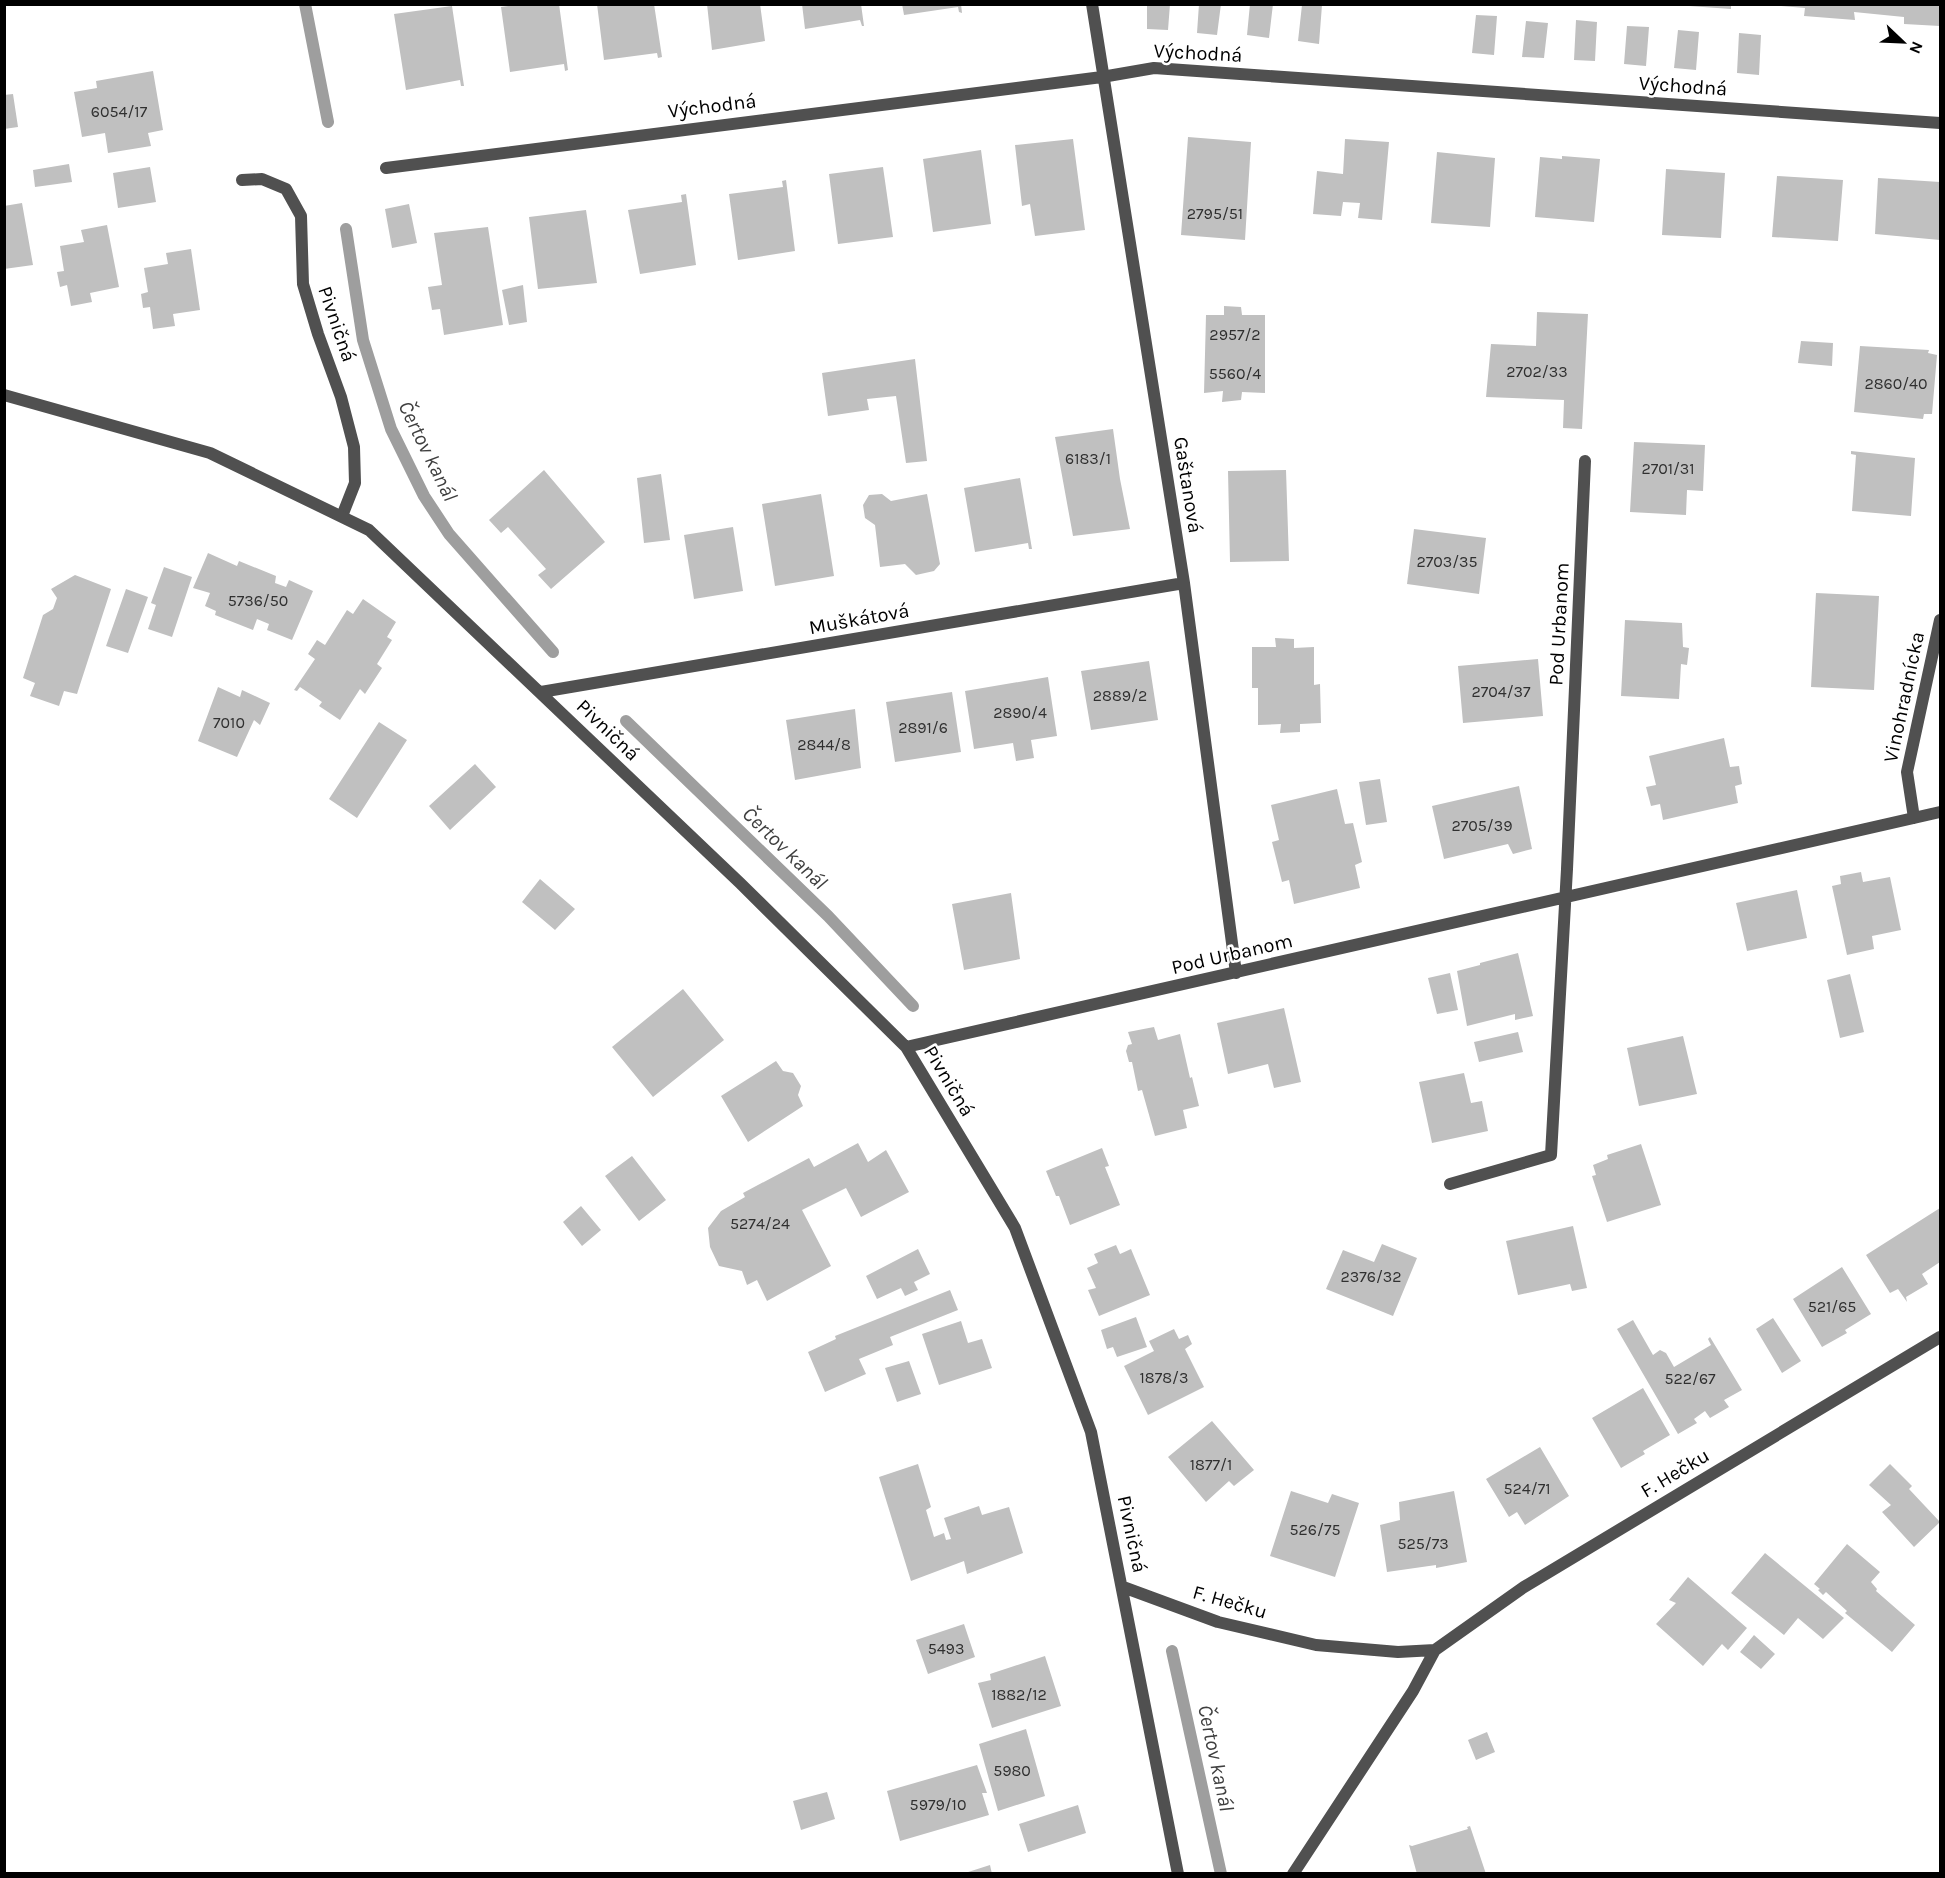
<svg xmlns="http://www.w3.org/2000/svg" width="1945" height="1878" font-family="Karla,sans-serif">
<rect width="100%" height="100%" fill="#fff"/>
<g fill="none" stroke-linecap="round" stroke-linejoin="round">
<path stroke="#9e9e9e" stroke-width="12" d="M305,4L328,122
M346,229L363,340L391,429L424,496L449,534L553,652
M626,721L828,916L913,1006
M1172,1651L1221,1874"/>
</g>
<path fill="#c0c0c0" d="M521,4H559L568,70L565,71L564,64L510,72L501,7Z
M597,4H654L662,57L658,58L657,53L604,60Z
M707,4H760L765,41L712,50Z
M802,4H861L864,26H862L860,20L805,29Z
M902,4H961L962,13L959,12L958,7L904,15Z
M1147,4H1170L1168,30L1147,29Z
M1199,4H1221L1217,35L1197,33Z
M1250,4H1273L1269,38L1247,35Z
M1689,4H1731V9L1689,6Z
M1782,4H1940V26L1904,24V17L1854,12L1855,20L1804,16L1805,8L1781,6Z
M1302,5H1322L1319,44L1298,41Z
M452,6L464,86H461L460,80L406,90L394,14Z
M1476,15L1497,16L1494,55L1472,53Z
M1576,20L1597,22L1595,61L1574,60Z
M1526,21L1548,23L1544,58L1522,57Z
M1627,26L1649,27L1646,66L1624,64Z
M1678,30L1699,32L1696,70L1674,68Z
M1739,33L1761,35L1759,75L1737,73Z
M153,71L163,130L148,133L151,146L108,153L105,133L82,137L74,92L97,88L96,81Z
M13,94L18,127L4,129V95Z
M1188,137L1251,142L1245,240L1181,235Z
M1073,139L1085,230L1035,236L1030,204L1022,206L1015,145Z
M1345,139L1389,142L1382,220L1358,218L1360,203L1343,202L1341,216L1313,214L1317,171L1343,174Z
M981,150L991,224L933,232L923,159Z
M1437,152L1495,158L1490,227L1431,223Z
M1562,156L1600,159L1594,222L1535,217L1540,157L1562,159Z
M69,164L72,182L35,187L33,170Z
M150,167L156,202L118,208L113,173Z
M883,167L893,237L838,244L829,174Z
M1666,169L1725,173L1721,238L1662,235Z
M1777,176L1843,180L1838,241L1772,237Z
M1878,178L1940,182V240L1875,234Z
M786,180L795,251L738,260L729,194L783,187L782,181Z
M686,194L696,265L640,274L628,210L682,202L681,195Z
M22,203L33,265L4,269V206Z
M409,204L417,243L392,248L385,209Z
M586,210L597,283L538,289L529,217Z
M107,225L119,287L90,293L92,302L71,306L67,285L60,287L57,272L64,271L60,246L84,242L81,230Z
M488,227L503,325L444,335L440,309L432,310L428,287L442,285L434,233Z
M191,249L200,310L173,314L175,326L153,329L150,307L143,308L141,294L148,292L144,268L168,264L166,253Z
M523,285L527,322L509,325L502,290Z
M1224,306L1241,307L1242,315H1265V393L1242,392L1241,400L1222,402L1223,391L1204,393L1206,315H1224Z
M1537,312L1588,314L1582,429L1563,428L1564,400L1486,397L1491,344L1536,346Z
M1801,341L1833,343L1832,366L1798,363Z
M1860,346L1929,350L1928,353L1937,355L1932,414H1924L1923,419L1854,412Z
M915,359L927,461L906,463L896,396L867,399L869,410L828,416L822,373Z
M1113,429L1120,479L1130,529L1073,536L1055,437Z
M1634,442L1705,445L1703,491L1687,490L1686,515L1630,512Z
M1851,451L1915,458L1911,516L1852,511L1856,455L1851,454Z
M544,470L605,542L551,589L538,575L546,569L508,527L501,533L489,520Z
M1286,470L1289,561L1230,562L1228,471Z
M661,474L670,540L644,543L637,478Z
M1020,478L1032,549H1029L1028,543L975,552L964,488Z
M821,494L834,576L775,586L762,504Z
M882,494L891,501L927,494L940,564L934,571L916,575L905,564L880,567L875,525L865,518L863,505L869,495Z
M733,527L743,591L694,599L684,535Z
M1414,529L1486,538L1479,594L1407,584Z
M208,553L237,566L239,561L276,576L275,583L286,587L289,580L313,591L292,640L267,630L269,624L257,619L253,630L215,615L216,611L205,606L210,593L193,588Z
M164,567L192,577L172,637L148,629L156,605L151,603Z
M75,575L111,589L77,694L64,691L59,706L30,696L35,683L23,678L43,615L53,609L57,598L51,589Z
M126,589L148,597L128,653L106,646Z
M1816,593L1879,596L1874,690L1811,687Z
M363,599L396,622L387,637L392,640L377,664L382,668L365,694L360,689L340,720L319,706L322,702L300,687L297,691L294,690L315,659L308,654L317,640L325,645L347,610L353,614Z
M1625,620L1682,623L1683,647L1689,648L1687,665L1681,664L1679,699L1621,696Z
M1275,638L1294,639V648L1314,647V685L1320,684L1321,723L1300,724V732L1280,733L1281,724L1258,725V688H1252V647H1276Z
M1538,659L1543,716L1463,723L1458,666Z
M1149,661L1158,720L1091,730L1081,671Z
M1048,677L1057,736L1031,740L1034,758L1016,761L1013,743L974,749L965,691Z
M218,687L240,697L242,690L270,703L260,725L254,720L237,757L198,741Z
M952,692L961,752L895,762L886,702Z
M855,709L861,768L795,780L786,720Z
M379,722L407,740L357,818L329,799Z
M1724,738L1730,767L1739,766L1742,784L1735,786L1738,803L1663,820L1660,804L1651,806L1646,787L1656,785L1649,756Z
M475,764L496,787L450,830L429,806Z
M1380,779L1387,822L1366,825L1359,782Z
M1519,786L1532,849L1513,854L1508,844L1444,859L1432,806Z
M1337,789L1345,824L1353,823L1362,862L1355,865L1360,888L1294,904L1289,880L1282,882L1272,842L1279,840L1271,805Z
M1861,872L1863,882L1890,877L1901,930L1872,936L1874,949L1847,955L1832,886L1841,884L1840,876Z
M540,879L575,909L555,930L522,902Z
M1797,890L1807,938L1747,951L1736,903Z
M1011,893L1020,959L964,970L952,904Z
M1518,953L1533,1016L1515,1020V1014L1467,1026L1457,971L1480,965V963Z
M1450,973L1458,1010L1437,1014L1428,978Z
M1850,974L1864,1032L1840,1038L1827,980Z
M683,989L724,1040L653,1097L612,1047Z
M1284,1008L1301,1082L1274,1088L1268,1064L1228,1074L1217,1023Z
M1154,1027L1158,1040L1180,1034L1190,1078L1192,1077L1199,1106L1183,1110L1187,1128L1155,1136L1142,1090L1138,1091L1132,1062H1129L1126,1051L1128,1045L1132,1044L1128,1032Z
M1518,1032L1523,1052L1479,1062L1474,1042Z
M1683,1036L1697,1094L1639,1106L1627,1048Z
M776,1061L783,1071L793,1073L801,1086L798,1095L803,1106L748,1142L721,1096Z
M1464,1073L1471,1103L1482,1101L1488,1131L1432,1143L1419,1082Z
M858,1143L868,1162L886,1150L909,1192L861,1217L846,1188L802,1210L831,1266L767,1301L757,1280L747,1285L742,1271L719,1266L710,1247L708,1228L721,1211L745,1197L743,1193L809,1158L814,1167Z
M1641,1144L1661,1205L1607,1222L1592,1176L1596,1175L1593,1165L1608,1159L1607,1155Z
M1102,1148L1109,1166L1105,1167L1120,1205L1070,1225L1059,1196H1056L1046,1171Z
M632,1156L666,1200L639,1221L605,1176Z
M581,1206L601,1230L582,1246L563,1222Z
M1940,1208V1262L1922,1274L1928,1284L1906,1297L1907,1302L1898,1289L1890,1293L1866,1255Z
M1573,1226L1587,1288L1572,1291L1570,1284L1518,1295L1506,1241Z
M1382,1244L1417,1258L1393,1316L1326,1289L1343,1250L1374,1262Z
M1116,1245L1120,1254L1131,1249L1150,1295L1099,1316L1088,1290L1096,1288L1087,1268L1098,1263L1094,1254Z
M918,1249L930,1274L914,1282L918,1290L905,1296L901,1288L877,1299L866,1276Z
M1842,1267L1871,1314L1845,1330L1847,1333L1822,1347L1793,1299Z
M950,1290L958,1310L890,1337L893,1345L859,1359L866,1374L825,1392L808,1352L836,1339L835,1336Z
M1136,1317L1147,1347L1117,1357L1113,1347L1107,1349L1101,1330Z
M1773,1318L1801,1361L1782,1373L1756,1329Z
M1633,1320L1653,1355L1660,1350L1666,1353L1674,1367L1711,1345L1708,1339L1710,1337L1742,1390L1724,1400L1729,1407L1710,1418L1705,1411L1694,1419L1697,1423L1678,1434L1617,1329Z
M961,1321L968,1343L982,1339L992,1368L939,1385L922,1334Z
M1174,1329L1179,1339L1188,1335L1192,1344L1185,1349L1204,1387L1148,1415L1124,1366L1154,1351L1149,1341Z
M909,1361L921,1394L897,1402L885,1368Z
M1643,1388L1670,1435L1643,1451L1645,1454L1621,1468L1592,1418Z
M1212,1421L1254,1470L1234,1486L1229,1481L1206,1502L1168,1457Z
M1540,1447L1569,1496L1525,1525L1517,1512L1509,1517L1486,1479Z
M918,1464L931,1507L926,1510L934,1537L944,1533L946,1540L951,1539L944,1518L979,1506L982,1515L1009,1507L1023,1553L967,1574L964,1561L911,1581L879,1477Z
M1890,1464L1912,1486L1909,1489L1940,1522L1914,1547L1882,1512L1891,1505L1869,1485Z
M1291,1491L1328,1503L1332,1494L1359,1503L1335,1577L1270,1556Z
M1454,1491L1467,1562L1436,1568V1565L1387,1572L1380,1525L1400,1520L1399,1502Z
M1847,1544L1880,1572L1871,1582L1877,1589L1876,1591L1915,1625L1892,1652L1845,1613L1847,1611L1826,1592L1823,1595L1818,1590L1820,1589L1814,1584Z
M1765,1553L1844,1618L1823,1639L1798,1618L1784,1635L1731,1593Z
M1688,1577L1747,1628L1728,1650L1722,1644L1703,1666L1656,1624L1676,1603L1669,1600Z
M964,1624L975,1657L928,1674L916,1640Z
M1754,1635L1775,1654L1761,1669L1740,1652Z
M1045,1656L1061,1706L992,1728L978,1683L991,1680L990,1674Z
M1026,1729L1045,1796L998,1811L979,1744Z
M1487,1732L1495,1752L1476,1760L1468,1740Z
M977,1765L987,1793H982L989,1815L900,1841L887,1791Z
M827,1792L835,1819L801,1830L793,1801Z
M1078,1805L1086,1833L1028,1852L1019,1824Z
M1470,1826L1486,1874H1417L1409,1845L1412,1846L1468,1829L1467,1827Z
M990,1865L992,1874H965V1873Z"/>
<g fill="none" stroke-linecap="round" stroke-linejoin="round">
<path stroke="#505050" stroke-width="12" d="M242,180L262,179L286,189L301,216L303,284L318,334L341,397L354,447L355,483L342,516"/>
<path stroke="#505050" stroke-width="12" d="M1092,4L1184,583L1236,973
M386,168L1102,77L1154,68L1940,123
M4,395L210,453L369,530L740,883L906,1047L1015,1228L1091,1432L1178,1874
M541,692L1184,583
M1914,818L1907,772L1940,620
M906,1047L1940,812
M1450,1184L1551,1155L1567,869L1585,461
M1123,1587L1218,1622L1316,1645L1398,1652L1435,1650
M1293,1874L1413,1691L1435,1650L1524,1587L1940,1337"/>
</g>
<g text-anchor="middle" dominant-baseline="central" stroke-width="5" stroke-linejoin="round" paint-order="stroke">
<g font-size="16" fill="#303030">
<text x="119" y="111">6054/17</text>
<text x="1215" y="213">2795/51</text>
<text x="1235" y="334">2957/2</text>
<text x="1537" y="371">2702/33</text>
<text x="1235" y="373">5560/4</text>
<text x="1896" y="383">2860/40</text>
<text x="1088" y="458">6183/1</text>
<text x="1668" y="468">2701/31</text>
<text x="1447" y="561">2703/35</text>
<text x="258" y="600">5736/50</text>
<text x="1501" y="691">2704/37</text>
<text x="1120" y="695">2889/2</text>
<text x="1020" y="712">2890/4</text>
<text x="229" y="722">7010</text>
<text x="923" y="727">2891/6</text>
<text x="824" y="744">2844/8</text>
<text x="1482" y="825">2705/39</text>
<text x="760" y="1223">5274/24</text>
<text x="1371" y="1276">2376/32</text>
<text x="1832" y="1306">521/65</text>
<text x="1164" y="1377">1878/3</text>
<text x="1690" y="1378">522/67</text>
<text x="1211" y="1464">1877/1</text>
<text x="1527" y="1488">524/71</text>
<text x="1315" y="1529">526/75</text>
<text x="1423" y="1543">525/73</text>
<text x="946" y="1648">5493</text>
<text x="1019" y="1694">1882/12</text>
<text x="1012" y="1770">5980</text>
<text x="938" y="1804">5979/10</text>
</g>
<g font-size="20" fill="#000" stroke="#fff">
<text transform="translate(1198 53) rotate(3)">Východná</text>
<text transform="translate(1683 86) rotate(4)">Východná</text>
<text transform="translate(712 106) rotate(-7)">Východná</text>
<text transform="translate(337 324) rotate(71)">Pivničná</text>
<text transform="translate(1188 485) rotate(81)">Gaštanová</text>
<text transform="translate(859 619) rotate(-10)">Muškátová</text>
<text transform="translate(1559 624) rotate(-87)">Pod Urbanom</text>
<text transform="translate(1904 697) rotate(-78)">Vinohradnícka</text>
<text transform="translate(608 730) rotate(44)">Pivničná</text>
<text transform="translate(1232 954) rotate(-13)">Pod Urbanom</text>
<text transform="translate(949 1081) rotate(59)">Pivničná</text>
<text transform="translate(1675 1473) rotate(-31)">F. Hečku</text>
<text transform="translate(1132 1534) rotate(78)">Pivničná</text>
<text transform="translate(1230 1602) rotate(16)">F. Hečku</text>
</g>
<g font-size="21" font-style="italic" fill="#3f3f3f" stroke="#fff">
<text transform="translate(428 451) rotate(64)">Čertov kanál</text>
<text transform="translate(785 848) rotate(44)">Čertov kanál</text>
<text transform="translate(1216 1758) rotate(78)">Čertov kanál</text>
</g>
</g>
<rect width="1945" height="1878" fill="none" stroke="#000000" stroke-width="12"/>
<g transform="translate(1903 42) rotate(113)" stroke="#ffffff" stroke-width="4.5" paint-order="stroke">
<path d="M0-4.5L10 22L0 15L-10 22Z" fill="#000000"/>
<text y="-9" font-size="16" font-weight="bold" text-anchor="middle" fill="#000000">N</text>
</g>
</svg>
